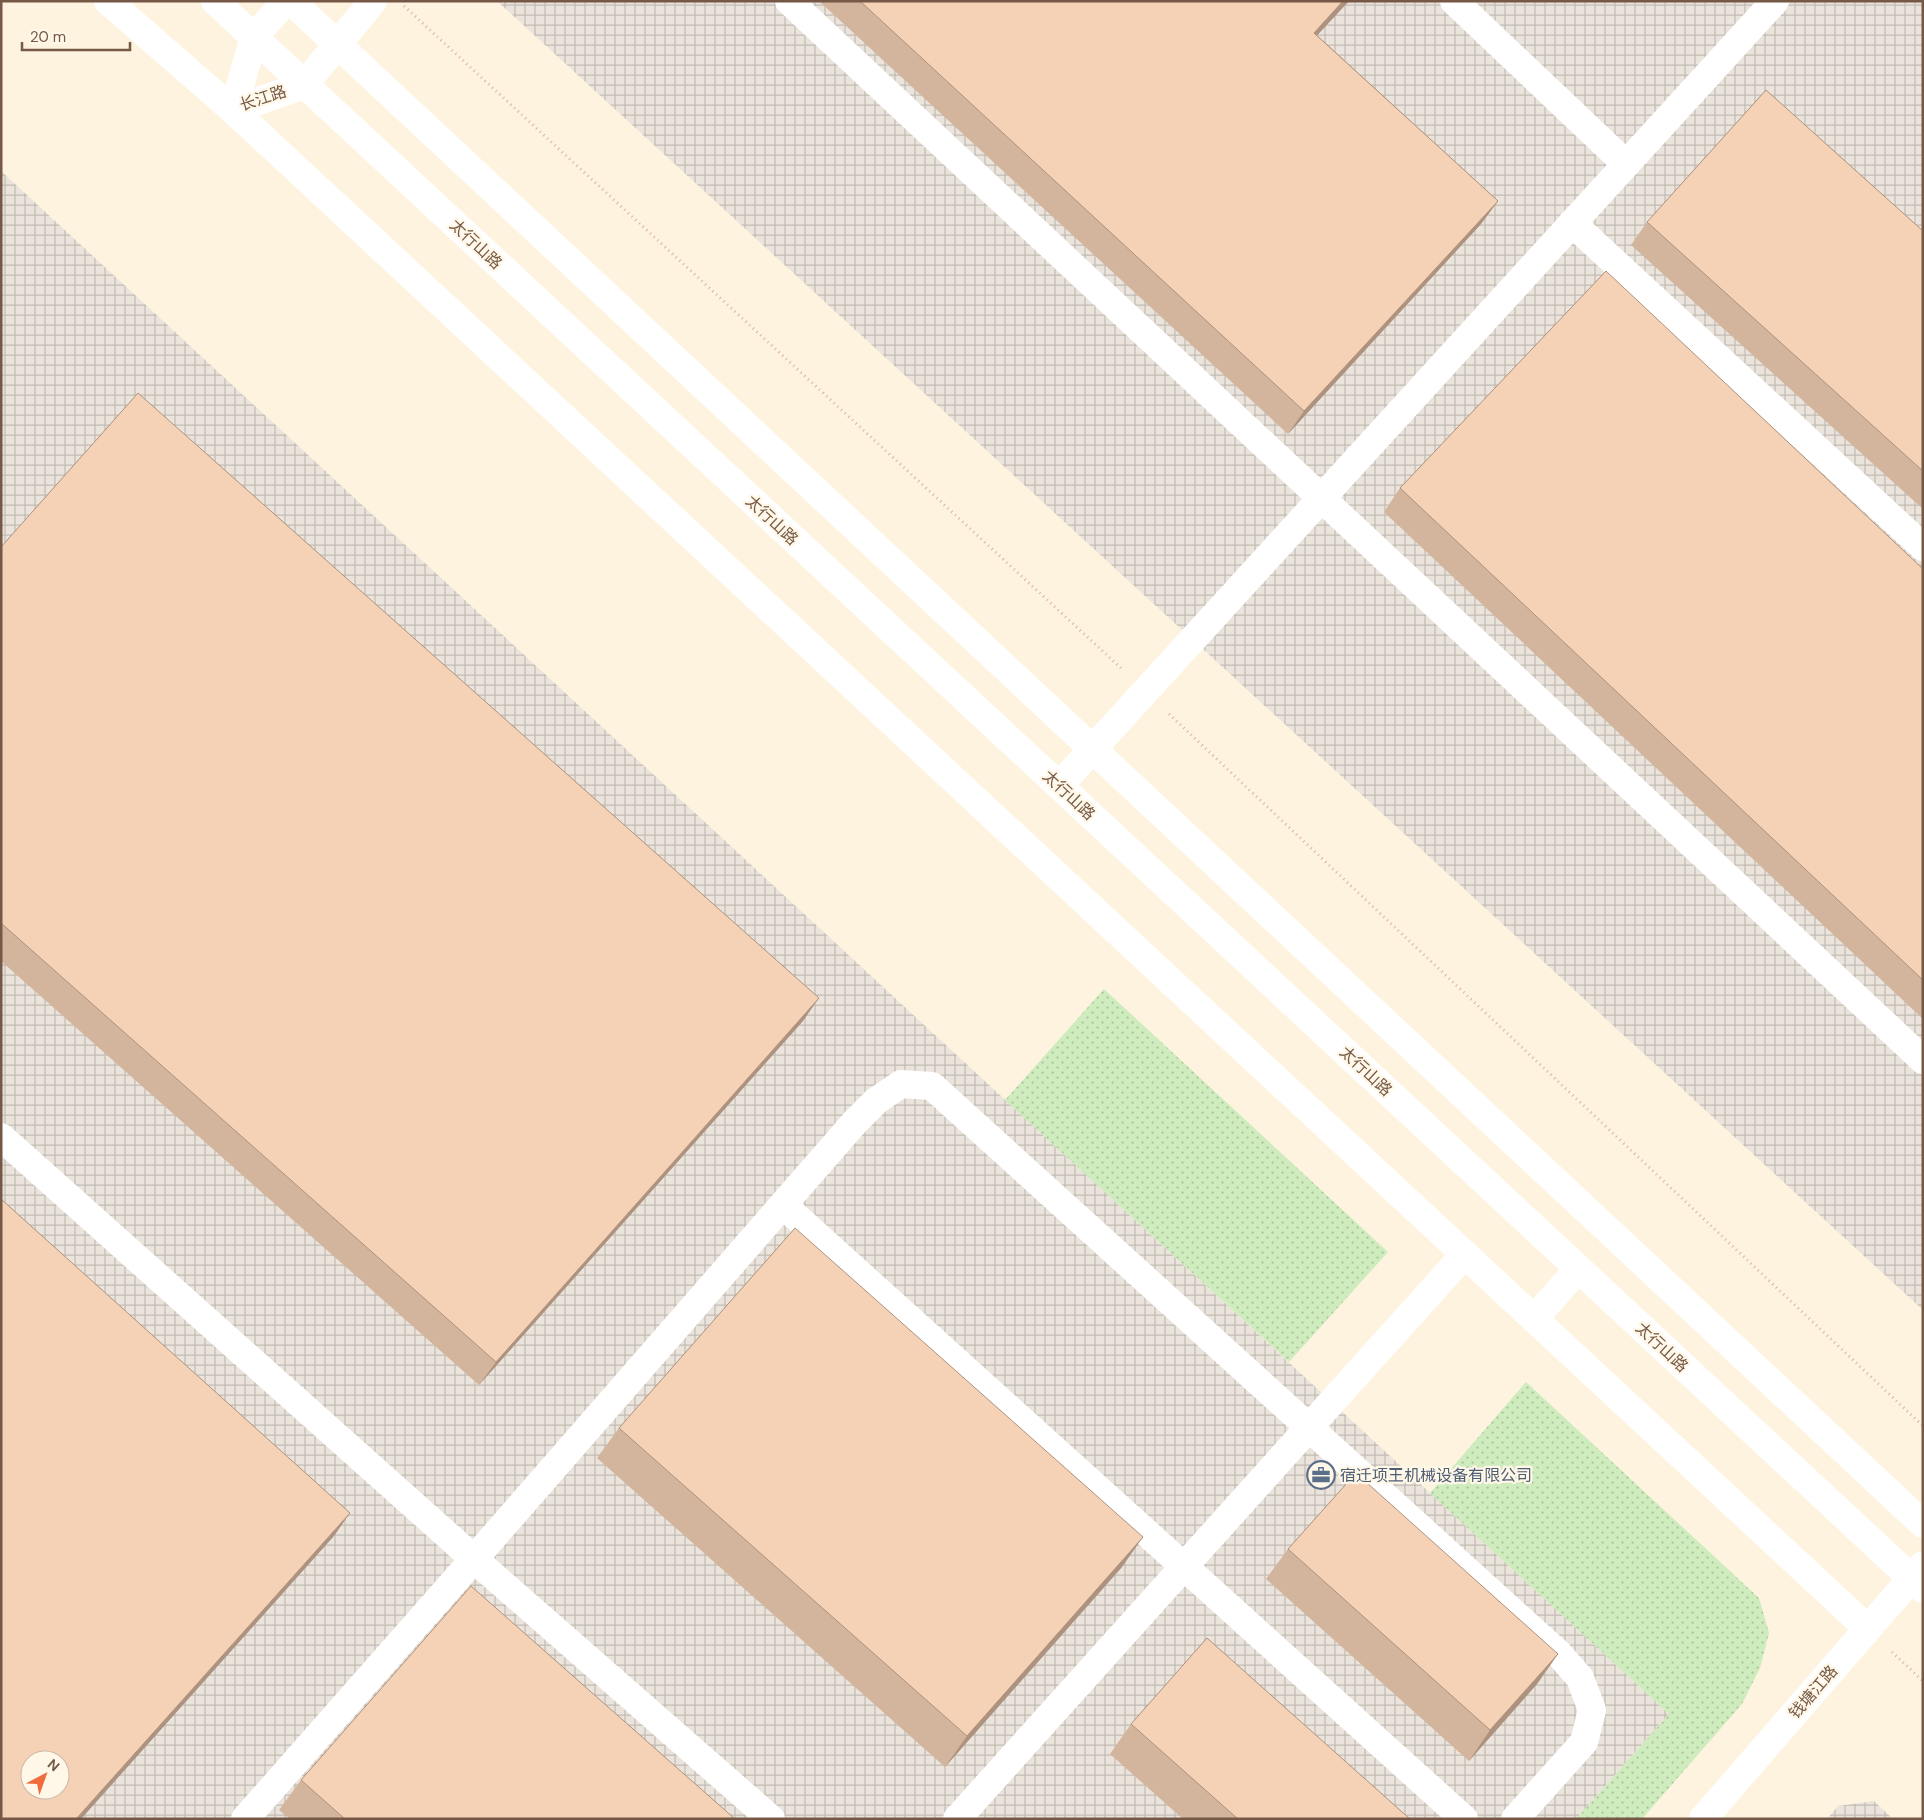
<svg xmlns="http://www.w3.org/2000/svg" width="1924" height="1820" font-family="'DM Sans','Noto Sans SC',sans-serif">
<defs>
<pattern id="industrial-grid" width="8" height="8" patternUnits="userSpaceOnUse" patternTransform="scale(1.25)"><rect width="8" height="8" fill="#ebe4dc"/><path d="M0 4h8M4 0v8" fill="none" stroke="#c3bcb4"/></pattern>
<pattern id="grass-dots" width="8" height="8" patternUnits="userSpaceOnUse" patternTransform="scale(1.25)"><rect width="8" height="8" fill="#ceecbe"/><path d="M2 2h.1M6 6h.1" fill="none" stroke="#acc29c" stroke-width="1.8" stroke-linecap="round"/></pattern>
</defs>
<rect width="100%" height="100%" fill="#fef3df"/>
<path fill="url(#industrial-grid)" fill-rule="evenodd" d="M497,1H1923V1310Z
M1,171L1669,1714L1576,1819H1ZM30,1760H60V1790H30Z
M1874,1801L1893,1819H1827L1838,1806Z"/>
<path fill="url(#grass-dots)" d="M1104,989L1388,1252L1289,1362L1005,1100Z
M1526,1382L1759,1598L1769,1633L1760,1668L1742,1704L1642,1819H1576L1669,1714L1430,1493Z"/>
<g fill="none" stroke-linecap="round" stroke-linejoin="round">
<path stroke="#d9b599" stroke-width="3" stroke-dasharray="1 4" stroke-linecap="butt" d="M404,6L1121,668
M1169,714L1923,1426
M1892,1652L1923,1681"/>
<path stroke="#fff" stroke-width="28" d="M108,1L233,110L1868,1629
M215,1L1923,1589
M286,1L254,37L233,110L304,85L373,1
M291,1L1923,1524
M789,1L1923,1060
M1454,1L1626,164
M1572,223L1923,547
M1059,786L1775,1
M1,1137L474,1559L771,1819
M783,1205L1464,1819
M1534,1319L1578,1269
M245,1819L474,1559L855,1122L876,1101L901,1084L932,1086L1559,1654L1580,1678L1592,1710L1584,1742L1515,1819
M957,1819L1464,1255
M1703,1819L1923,1565"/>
</g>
<path fill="#d3b49c" d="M819,1H1349L1317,35L1498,201L1481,224L1288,434Z
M1647,222L1923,231V509L1631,245Z
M1400,488L1923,569V1019L1384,512Z
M1,547L803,1021L479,1385L1,961Z
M619,1428L1122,1567L945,1767L597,1458Z
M1288,1549L1558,1654L1537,1684L1469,1761L1266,1579Z
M1131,1724L1410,1819H1183L1110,1754Z
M301,1780L735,1819H290L279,1810Z"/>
<path fill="#ac927f" d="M1343,1H1349L1298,56L1314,33Z
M1498,201L1481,224L1288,434L1304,411Z
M819,998L803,1021L479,1385L496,1362Z
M350,1513L334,1536L81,1819H76Z
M1143,1537L1122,1567L945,1767L967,1736Z
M1558,1654L1537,1684L1469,1761L1490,1730Z"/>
<path fill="#f5d1b5" stroke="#ac927f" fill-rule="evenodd" d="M860,1H1343L1314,33L1498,201L1304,411Z
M1766,90L1923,231V471L1647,222Z
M1606,271L1923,569V980L1400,488Z
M138,393L819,998L496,1362L1,923V547Z
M1,1199L350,1513L76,1819H1ZM30,1760H60V1790H30Z
M795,1228L1143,1537L967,1736L619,1428Z
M1356,1473L1558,1654L1490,1730L1288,1549Z
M471,1586L735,1819H345L301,1780Z
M1207,1638L1410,1819H1238L1131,1724Z"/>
<defs>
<symbol id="office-ring" viewBox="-11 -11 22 22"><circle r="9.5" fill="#fff7e7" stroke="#5c6f8a" stroke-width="1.5"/><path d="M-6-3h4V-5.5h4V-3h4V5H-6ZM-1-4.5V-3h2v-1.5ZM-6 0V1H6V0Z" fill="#5c6f8a"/></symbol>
</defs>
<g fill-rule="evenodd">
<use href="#office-ring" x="1305" y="1459" width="32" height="32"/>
</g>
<g text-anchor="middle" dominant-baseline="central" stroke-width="4.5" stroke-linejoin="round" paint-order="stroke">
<g font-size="16" fill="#755946" stroke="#fff7e7">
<text transform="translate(263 98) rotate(-18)">长江路</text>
<text transform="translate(476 244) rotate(43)">太行山路</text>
<text transform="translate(772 520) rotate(43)">太行山路</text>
<text transform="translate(1069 795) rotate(43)">太行山路</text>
<text transform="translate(1366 1071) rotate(43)">太行山路</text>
<text transform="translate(1662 1347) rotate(43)">太行山路</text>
<text transform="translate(1813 1692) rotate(-49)">钱塘江路</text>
</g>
<g font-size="16" fill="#4e5e75" stroke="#fff7e7" text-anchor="start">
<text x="1340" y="1475">宿迁项王机械设备有限公司</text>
</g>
</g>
<rect width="1924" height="1820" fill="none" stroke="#755946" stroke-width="5"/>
<g transform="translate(45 1775) rotate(41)"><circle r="24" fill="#fff7e7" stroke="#c8b8a7"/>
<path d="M0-4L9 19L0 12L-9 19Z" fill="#f06c3c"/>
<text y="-8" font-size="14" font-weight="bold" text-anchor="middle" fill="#755946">N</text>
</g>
<path d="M22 42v8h108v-8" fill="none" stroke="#755946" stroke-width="2.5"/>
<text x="30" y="42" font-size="15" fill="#755946" stroke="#fff7e7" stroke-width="4" paint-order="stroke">20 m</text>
</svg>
